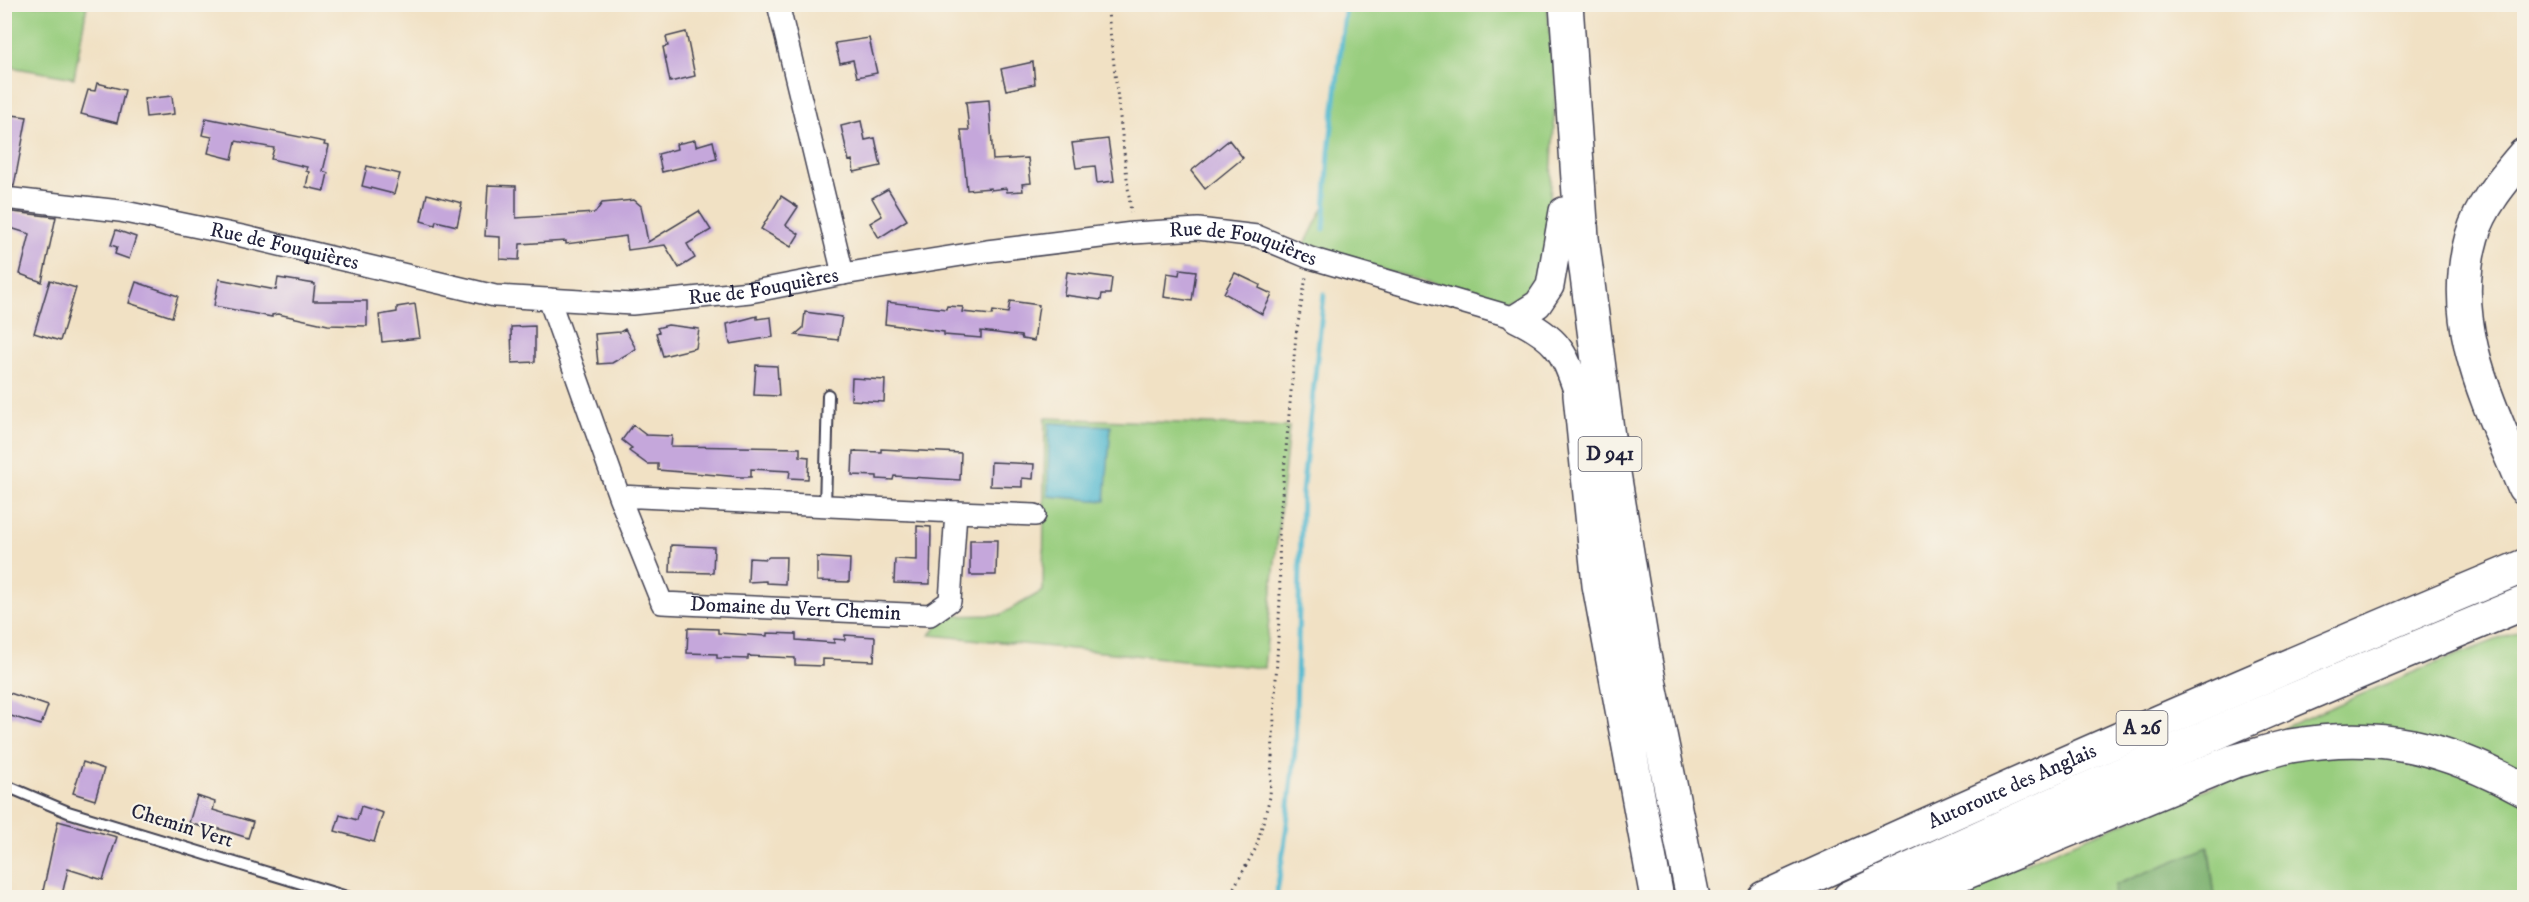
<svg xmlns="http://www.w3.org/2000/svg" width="2529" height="902" font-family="'IM FELL DW Pica',serif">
<rect width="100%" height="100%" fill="#f7f3e8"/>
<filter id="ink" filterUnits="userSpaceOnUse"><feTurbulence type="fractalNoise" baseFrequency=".0167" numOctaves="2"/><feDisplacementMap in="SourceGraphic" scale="12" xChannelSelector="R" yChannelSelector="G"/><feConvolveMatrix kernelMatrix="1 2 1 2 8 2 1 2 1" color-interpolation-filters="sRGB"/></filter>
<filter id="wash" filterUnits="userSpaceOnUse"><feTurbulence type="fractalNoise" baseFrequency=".008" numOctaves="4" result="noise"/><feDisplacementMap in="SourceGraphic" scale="24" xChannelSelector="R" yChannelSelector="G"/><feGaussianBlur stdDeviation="1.35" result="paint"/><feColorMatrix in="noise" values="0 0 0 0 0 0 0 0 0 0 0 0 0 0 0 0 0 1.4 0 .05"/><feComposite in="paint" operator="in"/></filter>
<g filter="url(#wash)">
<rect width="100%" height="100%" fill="#f1e1c4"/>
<path fill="#98cd7e" stroke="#5d785c" stroke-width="1.5" d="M4,5H87L74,78L5,66Z
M1346,5H1547L1556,84L1548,240L1544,275L1527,294L1505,302L1412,278L1304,246L1327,200L1329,152Z
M1045,418L1289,427L1264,668L930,635L946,616L1000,615L1043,591Z
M2524,629V897H2215L2209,848L2115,885L2114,897L1939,898L2263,766L2278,730L2426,667Z"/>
<path fill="#7ab06d" stroke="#4e6954" stroke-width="1.5" d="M2208,847L2215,897H2114L2115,885Z"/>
<path fill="#52b9d0" stroke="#3a6e86" stroke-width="1.5" d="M1049,423L1111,426L1105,501L1048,496Z"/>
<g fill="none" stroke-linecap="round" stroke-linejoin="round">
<path stroke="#52b9d0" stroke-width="5" d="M1324,229L1329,152L1346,4
M1276,898L1286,833L1295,750L1302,493L1324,294"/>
</g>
<g id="blocks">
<path fill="#c5a7db" d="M686,32L695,76L670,82L663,47L668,46L666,37Z
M869,38L877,73L857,77L853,60L840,63L835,43Z
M1033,62L1035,84L1006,90L1001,69Z
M97,83L125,90L117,123L81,114L88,90L95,91Z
M172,96L174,114L146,117L144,99Z
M989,100L993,160L1028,158L1031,183L1022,184L1023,191L1007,192L1006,188L991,190V188L967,190L961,130H969L966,102Z
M4,114L27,117L14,186L4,185L7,139L4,138Z
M206,118L325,142L324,145L329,146L323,171L328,173L324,191L306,187L309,172L306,171L307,167L271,159L274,148L236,141L232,159L208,153L212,137L202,135Z
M861,121L865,140L875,138L881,166L854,172L852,160L849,161L841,126Z
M1108,139L1114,181L1097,183L1095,166L1076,168L1072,143Z
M695,140L696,146L713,141L717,159L662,172L658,154L677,149L676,144Z
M1229,140L1243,158L1205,189L1191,171Z
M367,166L400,174L394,194L362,186Z
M488,185L516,186V218L595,213L602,203L634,200L641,206L648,242L699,211L711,230L687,244L695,258L679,268L665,245L628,250L626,236L566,244V241L520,244L519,260L500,259V237L485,236Z
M888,189L907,220L879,238L870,223L882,216L872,198Z
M427,194L462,203L457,226L436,221L435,225L421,221Z
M781,196L798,207L786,225L799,234L791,247L761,229Z
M4,211L56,217L42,282L20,274L30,234L4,226Z
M116,230L136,237L129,259L115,254L117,247L111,245Z
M1180,269L1196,271L1192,301L1164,297L1167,273L1179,275Z
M1067,272L1112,278L1110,294H1102L1101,300L1064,295Z
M1235,273L1260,285L1259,288L1272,294L1262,314L1224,293Z
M278,278L315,284L313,301H367V326L328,325L278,314L272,315V317L214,306L219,279L276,290Z
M50,280L76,288L60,341L34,333Z
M136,282L178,296L172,317L129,303Z
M1010,301L1039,305L1034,341L1022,339L1021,336L981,331V338L944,335V332L885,324L887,302L946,309L947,306L963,307L962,312L992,315L993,311L1008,313Z
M415,304L420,338L382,342L379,315L397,312V307Z
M805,312L842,317L838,340L795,335L803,328Z
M757,316V319L771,317L773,337L730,344L727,324Z
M668,325L699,329L696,348L663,356L656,333L659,332L657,328Z
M535,326V362L512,363L511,327Z
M625,329L636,349L612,363L598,364L595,334L620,332Z
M756,365L777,366L779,396L754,395Z
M852,378L885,380L884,402L851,400Z
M633,425L646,435L672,436L671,446L800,448V456L809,457L808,479L789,478L790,471L751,469V477H741L658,470V464H647L629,451L632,448L622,440Z
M881,449L961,453L960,480L894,476L893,480L877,479V476L852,475L853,451L881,452Z
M991,462L1034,464L1033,479L1022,478V487L990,486Z
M917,526L931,527L930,584L894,583L895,559L917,560Z
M970,540H997L996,575H970Z
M671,545L714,547L713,573L670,572Z
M769,557H786L785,584L766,583V581L748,582L749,558L766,559Z
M817,557L850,559L849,582L817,581Z
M688,628L718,629V633L767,636V633L796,634V640L834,643V639L845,640V635L875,637L874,661L823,659V666L795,665V658L748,656V659L717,658V654L687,653Z
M4,691L48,706L41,725L4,714Z
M83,762L104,769L95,800L73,793Z
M197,796L215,802L213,810L253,822L248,838L207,825L206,828L189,823Z
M361,806L383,813L374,842L335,831L340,815L357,820Z
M58,821L117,837L103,880L68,869L62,895L43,891Z"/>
</g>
</g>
<g filter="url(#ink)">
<use href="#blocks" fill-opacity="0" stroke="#413f50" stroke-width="1.5"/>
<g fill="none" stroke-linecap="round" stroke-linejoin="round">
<defs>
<path id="service" d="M825,507L828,395
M4,785L68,812L350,898"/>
<g id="minor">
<path d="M778,4L843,274"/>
<path id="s1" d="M4,198L120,211L242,236L495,296L632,304L750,292L843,274L987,251L1133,233L1198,229L1257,236L1310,258L1516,318"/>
<path id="s2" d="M549,299L619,496L662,603L930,615L950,601L956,512L619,496"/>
<path d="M956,512L1035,515"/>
</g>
<path id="tertiary" d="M1516,318L1538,304L1550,286L1563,211
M1516,318C1563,341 1564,354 1581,401"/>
<path id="primary" d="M1566,4L1582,238L1608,437L1643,650L1693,898
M1580,395L1599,585L1657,898"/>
<g id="motorway">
<path d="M2524,155C2504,179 2481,205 2472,236C2446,325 2491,407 2524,487"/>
<path id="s3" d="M1764,898C2016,783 2269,673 2524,566"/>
<path d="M1849,898C2071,793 2297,697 2524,603"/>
<path d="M1904,898L2232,762C2252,757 2271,750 2290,746C2381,730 2445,747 2524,790"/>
</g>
</defs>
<use href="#service" stroke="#413f50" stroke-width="14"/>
<use href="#minor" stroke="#413f50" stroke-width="24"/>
<use href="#tertiary" stroke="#413f50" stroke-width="30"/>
<use href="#primary" stroke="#413f50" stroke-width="36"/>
<use href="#motorway" stroke="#413f50" stroke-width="36"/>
<path stroke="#413f50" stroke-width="3" stroke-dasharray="1.5 4.5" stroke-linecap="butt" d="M1107,4L1131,213
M1228,898L1256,848L1270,797L1280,599L1279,529L1296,335L1306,277"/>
<use href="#service" stroke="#fff" stroke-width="10"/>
<use href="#minor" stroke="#fff" stroke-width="21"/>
<use href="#tertiary" stroke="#fff" stroke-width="27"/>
<use href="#primary" stroke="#fff" stroke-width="33"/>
<use href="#motorway" stroke="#fff" stroke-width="33"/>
</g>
</g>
<g text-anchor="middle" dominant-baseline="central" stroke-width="4.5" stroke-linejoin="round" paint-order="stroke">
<g fill="#f7f3e8" stroke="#62616f" stroke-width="1.5">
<rect x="1578.5" y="437" width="63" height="34" rx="4.5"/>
<rect x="2116.5" y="711" width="51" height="34" rx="4.5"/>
</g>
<g font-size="20" font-weight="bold" fill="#22223b">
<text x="1610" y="454">D 941</text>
<text x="2142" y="728">A 26</text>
</g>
<g font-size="21" fill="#22223b" stroke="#f7f3e8">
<text stroke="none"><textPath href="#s1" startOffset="285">Rue de Fouquières</textPath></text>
<text stroke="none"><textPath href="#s1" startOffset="1257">Rue de Fouquières</textPath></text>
<text stroke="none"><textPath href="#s1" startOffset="771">Rue de Fouquières</textPath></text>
<text stroke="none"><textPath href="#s2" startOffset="458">Domaine du Vert Chemin</textPath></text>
<text stroke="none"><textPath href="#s3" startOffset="272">Autoroute des Anglais</textPath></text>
<text transform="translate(182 826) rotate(17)">Chemin Vert</text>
</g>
</g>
<rect width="2529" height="902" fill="none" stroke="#f7f3e8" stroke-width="24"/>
</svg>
